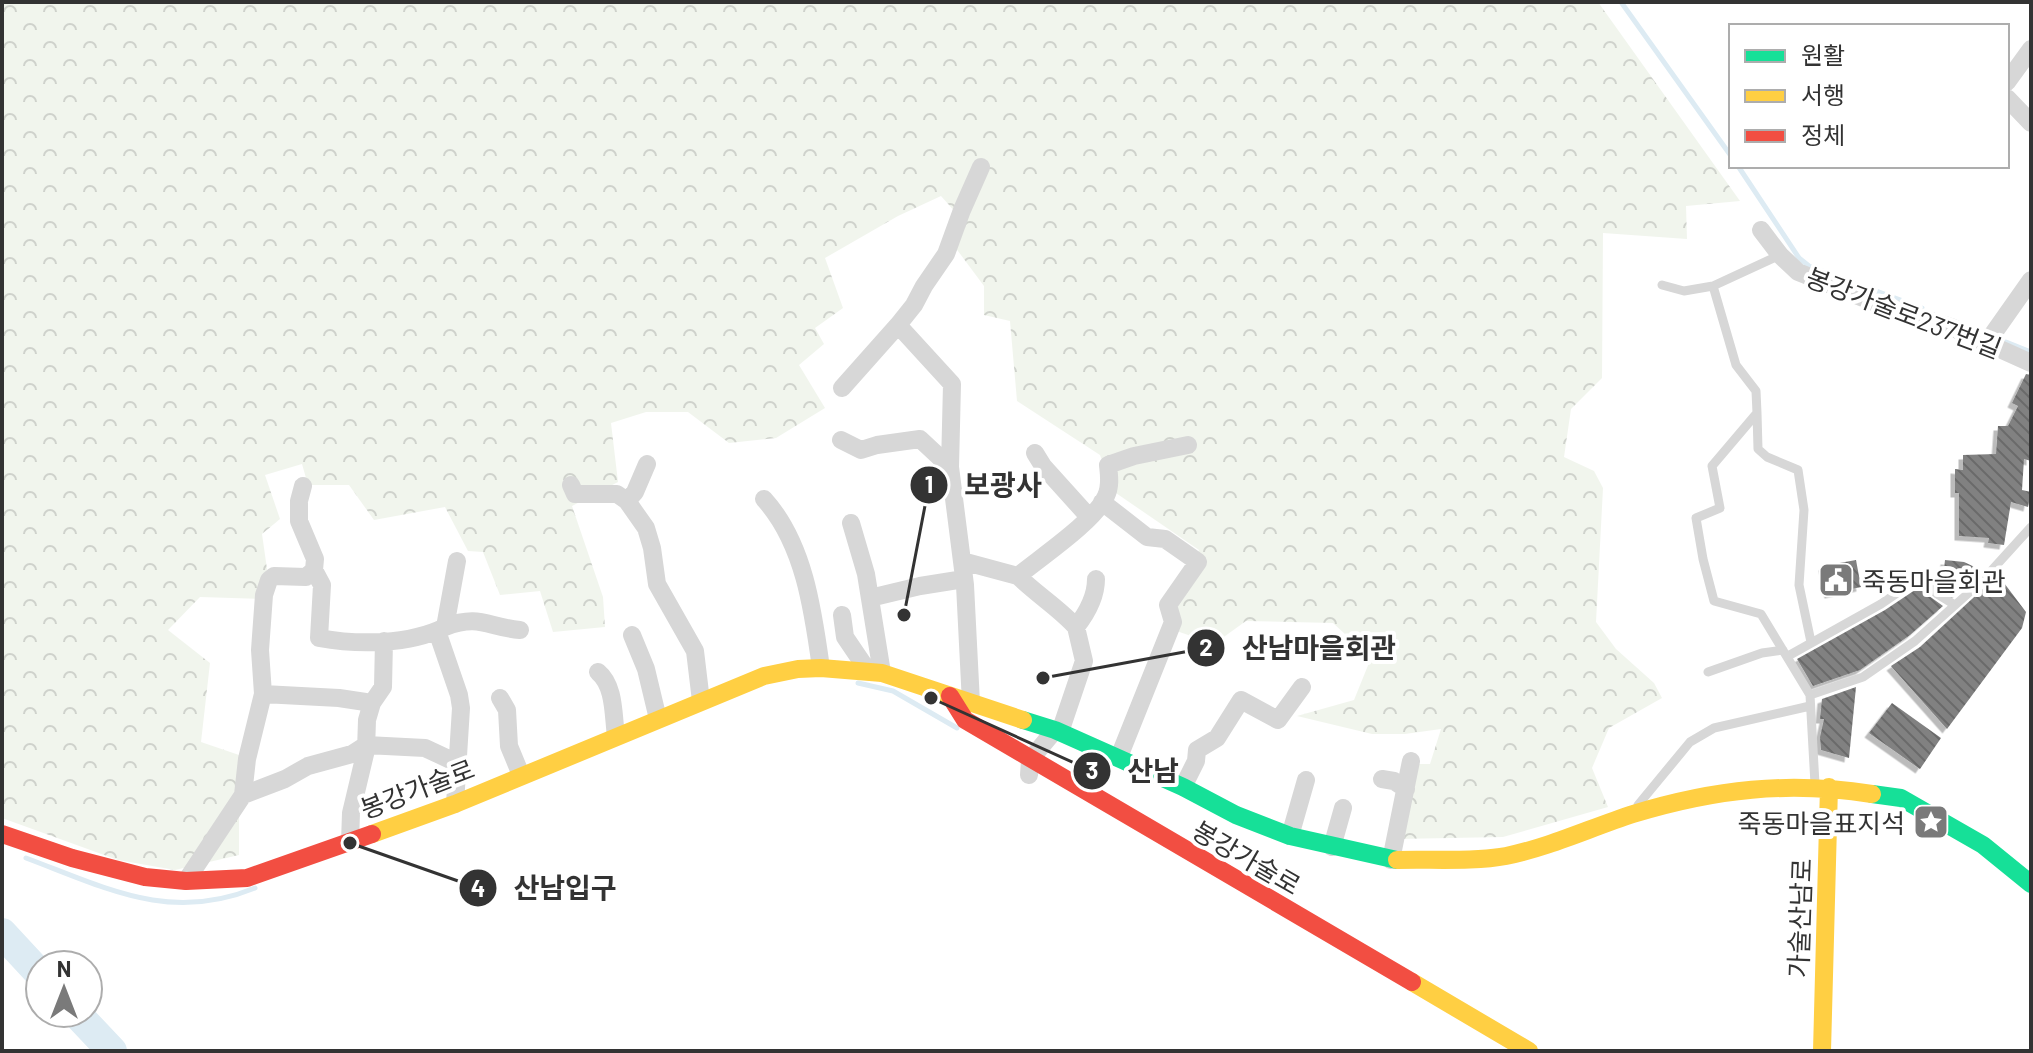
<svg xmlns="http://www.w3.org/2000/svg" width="2033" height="1053" font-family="Barlow,'Noto Sans KR',sans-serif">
<defs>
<pattern id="forest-crowns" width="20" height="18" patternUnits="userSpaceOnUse" patternTransform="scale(2)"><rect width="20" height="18" fill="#f1f5ed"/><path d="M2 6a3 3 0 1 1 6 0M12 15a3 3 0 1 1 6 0" fill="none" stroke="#cfd2cc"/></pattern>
<pattern id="building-back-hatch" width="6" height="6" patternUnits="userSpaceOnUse" patternTransform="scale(2)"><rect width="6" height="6" fill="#818181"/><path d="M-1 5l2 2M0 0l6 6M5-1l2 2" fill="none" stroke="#6a6a6a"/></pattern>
<filter id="shadow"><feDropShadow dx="-4.5" dy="4.5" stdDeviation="0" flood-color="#0004"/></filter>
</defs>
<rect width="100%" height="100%" fill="#fff"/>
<path fill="url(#forest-crowns)" d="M2,2H1598L1740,201L1686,206L1687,239L1603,233L1602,378L1571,409L1564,457L1594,471L1603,488L1596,622L1616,649L1654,683L1662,698L1609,728L1592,768L1608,807L1503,837L1396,839L1406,764H1430L1441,729L1405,734H1372L1297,716L1354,700L1371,658L1333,623L1246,621L1214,644L1168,628L1199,550L1113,491L1100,455L1017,401L1010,321L984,315V286L952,243L957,214L941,196L898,216L825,258L843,308L815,328L824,344L799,365L825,408L776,438L729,443L688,412H646L611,423L618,482L572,506L603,597L605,627L553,632L540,591L500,595L483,552L468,551L445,507L374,520L349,485H308L302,464L265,475L280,519L262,534L267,569L260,599L200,597L168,630L210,663L201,742L239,755V855L175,870L118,860L2,818Z"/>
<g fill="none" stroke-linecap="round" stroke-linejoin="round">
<path stroke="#ddebf3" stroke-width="5" d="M1621,2L1731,156
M1738,166L1799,258L1809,266L1922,308
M2006,342L2031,352
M858,683L893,691L957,728
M26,858C106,888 170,923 255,888"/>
<path stroke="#ddebf3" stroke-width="30" d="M2,933L40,974
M76,1013L112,1051"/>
</g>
<path fill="url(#building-back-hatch)" filter="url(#shadow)" d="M2026,374L2031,375V461L2024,459L2022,490L2031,492L2028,507L2011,502L2004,545L1988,543L1989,538L1959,536V493H1955V469L1963,470V455L1996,454L1998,426H2008L2018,406L2012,403Z
M1856,560L1861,587L1829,594L1823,566Z
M1945,560L1964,562L1981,570L1954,596L1942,588Z
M1998,575L2026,612L2022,628L1947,729L1891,666L1920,647Z
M1918,588L1943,606L1910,635L1860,670L1813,686L1797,659L1885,610Z
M1856,687L1849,758L1821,750L1820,737L1824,719H1820L1822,699Z
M1892,703L1941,738L1920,769L1869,733Z"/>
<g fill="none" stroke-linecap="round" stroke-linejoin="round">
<path stroke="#d7d7d7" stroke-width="9" d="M1780,255L1713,286L1736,365L1756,391L1757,413L1712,466L1720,508L1696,518L1703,559L1714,601L1761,614L1810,695L1815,784
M1662,285L1684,291L1713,286
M1757,413L1758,449L1767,457L1798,470L1804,510L1799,585L1811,642
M1788,656L1881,604L1919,578L1937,594L1955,605
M1708,672L1762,653L1783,650
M1810,695L1863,677L1915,641L1982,581L2031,527
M1638,805L1690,742L1714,728L1810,706"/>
<path stroke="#d7d7d7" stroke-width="18" d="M2007,82L2031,49
M2007,98L2031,123
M1761,230L1780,255L1798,272L1873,302L1951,327L2031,363
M1988,341L2031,280
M842,388L898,325
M841,440L861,450L877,445L920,439L950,467L965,585L971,703
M1035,453L1043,466L1089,517
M950,467L952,384L898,325L914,305L924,286L946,254L962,210L981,167
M571,485L575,494H617L627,501L646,528L652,548L657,584L695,651L701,701
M303,486L299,501V521L315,559L314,570L322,585L319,638C358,645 409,645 445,627L457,561
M764,499C804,543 813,610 821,668
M627,501L635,492L647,464
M1102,502L1147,537L1165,539L1198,562L1168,605L1173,622L1119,757
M851,523L866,574L882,673
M962,561L1018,576C1041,557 1095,521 1106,496C1111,486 1109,475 1108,465L1134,456L1188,445
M1018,576C1036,594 1059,608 1076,627
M870,598L920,586L964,579
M842,615L845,637L868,671
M445,627C480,614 487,627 520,630
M437,631L459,695L461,708L455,804
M632,635L646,669L658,719
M598,672C615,686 613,715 616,736
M263,694L339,698L372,703
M500,698L507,710L509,746L521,775
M1060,732L1084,661L1076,627C1087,613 1096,597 1096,579
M1029,775L1030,760L1055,730
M1382,779L1394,781L1406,789
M1183,787L1196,761L1197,750L1217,738L1241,700L1278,720L1302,687
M243,795L285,779L308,766L352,754L366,745L425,748L457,763
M1290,836L1306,780
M350,842L351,813L366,750L367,720L372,703L383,687L384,641
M1332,847L1343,808
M1391,860L1411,761
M186,881L243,795L247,759L263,694L260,650L264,595L269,580L274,576L306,577L314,570"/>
<path stroke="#16e098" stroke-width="18" d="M1023,720L1055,730L1183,787L1236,815L1290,836L1397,860
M1872,794L1901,798L1983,845L2031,884"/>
<path stroke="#ffcf43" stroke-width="18" d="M372,834L455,804L764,676L798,669L821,668L882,673L1023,720
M1397,860C1430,859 1475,862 1506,856C1550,847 1590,828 1633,814C1715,789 1788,781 1872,794
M1412,982L1529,1051
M1822,1051L1829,787"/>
<path stroke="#f24e42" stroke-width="18" d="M950,696L965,720L1412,982
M2,834L72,858L145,877L186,881L247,878L372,834"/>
</g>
<defs>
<symbol id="civic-square" viewBox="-11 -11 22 22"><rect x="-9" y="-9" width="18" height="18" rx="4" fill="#7a7a7a" stroke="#fff"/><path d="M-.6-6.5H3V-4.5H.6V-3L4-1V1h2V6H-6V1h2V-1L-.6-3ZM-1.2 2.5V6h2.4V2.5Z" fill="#fff"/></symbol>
<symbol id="sight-square" viewBox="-11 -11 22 22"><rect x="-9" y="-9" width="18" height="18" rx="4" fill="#7a7a7a" stroke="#fff"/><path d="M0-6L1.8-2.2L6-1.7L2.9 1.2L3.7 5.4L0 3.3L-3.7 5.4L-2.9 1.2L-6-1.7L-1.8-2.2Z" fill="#fff"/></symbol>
</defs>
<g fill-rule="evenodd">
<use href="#civic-square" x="1816" y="560" width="40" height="40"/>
<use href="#sight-square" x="1911" y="802" width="40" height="40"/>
</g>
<g text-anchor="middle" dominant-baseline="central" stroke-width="8" stroke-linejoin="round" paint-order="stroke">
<g font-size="26" fill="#333" stroke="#fff">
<text transform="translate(1904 312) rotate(21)">봉강가술로237번길</text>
<text transform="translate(417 788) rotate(-21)">봉강가술로</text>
<text transform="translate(1247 857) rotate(30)">봉강가술로</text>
<text transform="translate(1799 918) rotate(-88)">가술산남로</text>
</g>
<g font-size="26" fill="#333" stroke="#fff" text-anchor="start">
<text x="1862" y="580">죽동마을회관</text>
<text x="1905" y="822" text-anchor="end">죽동마을표지석</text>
</g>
</g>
<path fill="none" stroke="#333" stroke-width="3" d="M904 615L929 485M1043 678L1206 648M931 698L1092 771M350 843L478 888"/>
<g fill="#333" stroke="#fff" stroke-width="3">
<circle cx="904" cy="615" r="8"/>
<circle cx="1043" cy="678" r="8"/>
<circle cx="931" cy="698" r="8"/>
<circle cx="350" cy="843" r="8"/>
<circle cx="929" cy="485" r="20"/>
<circle cx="1206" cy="648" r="20"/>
<circle cx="1092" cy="771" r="20"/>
<circle cx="478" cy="888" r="20"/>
</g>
<g font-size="24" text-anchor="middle" font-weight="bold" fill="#fff">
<text x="929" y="493">1</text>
<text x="1206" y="656">2</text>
<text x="1092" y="779">3</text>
<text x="478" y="897">4</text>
</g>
<g font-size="28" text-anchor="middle" font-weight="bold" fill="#333" stroke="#fff" stroke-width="8" stroke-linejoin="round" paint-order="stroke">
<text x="1003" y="495">보광사</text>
<text x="1319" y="658">산남마을회관</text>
<text x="1153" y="781">산남</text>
<text x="565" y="898">산남입구</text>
</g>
<rect width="2033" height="1053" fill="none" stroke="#333333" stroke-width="8"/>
<rect x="1729" y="24" width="280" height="144" fill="#ffffff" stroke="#adadad" stroke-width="2"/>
<rect x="1745" y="50" width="40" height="12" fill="#16e098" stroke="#adadad" stroke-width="2"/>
<text x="1801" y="64" font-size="24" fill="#333333">원활</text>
<rect x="1745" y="90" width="40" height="12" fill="#ffcf43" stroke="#adadad" stroke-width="2"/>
<text x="1801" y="104" font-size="24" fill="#333333">서행</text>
<rect x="1745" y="130" width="40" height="12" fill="#f24e42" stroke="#adadad" stroke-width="2"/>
<text x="1801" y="144" font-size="24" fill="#333333">정체</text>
<g transform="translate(64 989)"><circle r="38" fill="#ffffff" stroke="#adadad" stroke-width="2"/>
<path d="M0-6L14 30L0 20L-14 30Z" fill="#7a7a7a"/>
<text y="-12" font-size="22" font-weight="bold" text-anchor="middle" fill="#333333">N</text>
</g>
</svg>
